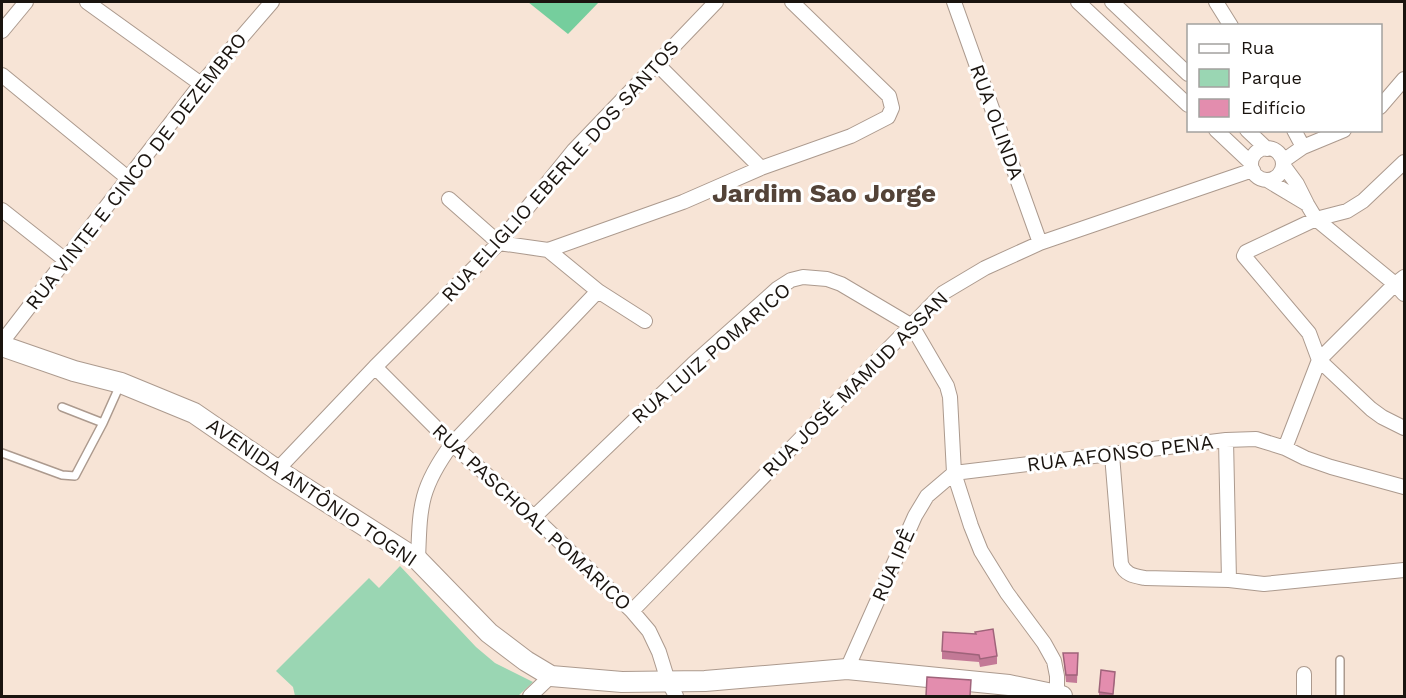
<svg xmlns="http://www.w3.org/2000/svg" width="1406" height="698" font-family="'Work Sans',sans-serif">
<rect width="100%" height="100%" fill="#f7e4d6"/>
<path fill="#9ad6b3" d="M400,566L476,647L495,663L533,682L518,696H295L293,687L276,671L369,578L379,588Z"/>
<path fill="#75ce9d" d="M528,2H599L568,34Z"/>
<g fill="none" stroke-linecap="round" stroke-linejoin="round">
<defs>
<path id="lane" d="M62,407L103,423
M2,453L62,475L75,476L103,423L120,385
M1340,660V696"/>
<path id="street" d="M87,2L201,84
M954,2L1040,243
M1078,2L1188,105
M1112,2L1188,74
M1216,2L1231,26
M2,31L26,2
M657,64L761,168
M2,75L129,179
M1380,107L1404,79
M1216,130L1251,163
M1247,130L1267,149
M1294,130L1303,147
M1251 164a16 16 0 1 1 32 0a16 16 0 1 1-32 0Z
M1283,161L1303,147L1344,130
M1404,162L1363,201L1347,211L1316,219L1246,252L1244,256L1309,333L1319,360L1371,409L1382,417L1404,428
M1267,180L1307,204L1297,184L1283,165
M449,199L499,243L548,250L598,291L645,321
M1307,204L1316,219L1395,284L1404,294
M2,210L64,259
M548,250L683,202L761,168L851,136L888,117L892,108L889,96L792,2
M2,342L201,84L272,2
M375,367L452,444L534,517L632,611L649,631L659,652L668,681L676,696
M1226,440L1229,580L1264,584L1404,570
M1285,448L1319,360L1395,284L1404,277
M1112,455L1121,564C1125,575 1135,576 1145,578L1229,580
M277,470L375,367L499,243L574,150L716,2
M534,517L693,364L777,289L791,280L803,277L827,279L841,284L912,326L947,386L950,397L954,473L971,526L981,551L1007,593L1044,643L1054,661L1057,676V694
M418,560C420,507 419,489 452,444L598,291
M632,611L943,293L985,268L1040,243L1253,170
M847,669L915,516L927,496L954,473L1226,440L1256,439L1285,448L1305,458L1331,467L1404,487
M1304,674V696
M530,696L551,676"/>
<path id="secondary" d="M2,346L74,371L121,383L194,413L277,470L418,560L489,633L526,661L551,676L622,682L705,681L847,669L1009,685L1062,696"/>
</defs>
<use href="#lane" stroke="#ac9a8e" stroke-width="10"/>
<use href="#street" stroke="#ac9a8e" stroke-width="16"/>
<use href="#secondary" stroke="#ac9a8e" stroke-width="22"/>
<use href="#lane" stroke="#fff" stroke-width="7"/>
<use href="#street" stroke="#fff" stroke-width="14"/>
<use href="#secondary" stroke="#fff" stroke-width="20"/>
</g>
<path fill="#c37996" d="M942,651L997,656V664L980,667L979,662L942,659Z
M1063,653H1078L1077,683L1066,682Z
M1115,679L1113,696H1099V692Z"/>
<path fill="#e38dae" stroke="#9f637a" stroke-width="1.5" d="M993,629L997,656L980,659L979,655L942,651L943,632L976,634L975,632Z
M1063,653H1078L1077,675H1066Z
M1101,670L1115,672L1113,694L1099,692Z
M927,677L971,680L970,696H926Z"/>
<g text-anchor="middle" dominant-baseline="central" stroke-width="6" stroke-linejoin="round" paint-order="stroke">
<g font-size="20" fill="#1a140f" stroke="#fff">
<text transform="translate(997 122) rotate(70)">RUA OLINDA</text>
<text transform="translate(136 171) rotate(-52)">RUA VINTE E CINCO DE DEZEMBRO</text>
<text transform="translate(560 171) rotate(-48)">RUA ELIGLIO EBERLE DOS SANTOS</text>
<text transform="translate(711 353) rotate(-41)">RUA LUIZ POMARICO</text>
<text transform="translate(855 384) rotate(-45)">RUA JOSÉ MAMUD ASSAN</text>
<text transform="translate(1120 453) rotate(-7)">RUA AFONSO PENA</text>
<text transform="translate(312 492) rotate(34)">AVENIDA ANTÔNIO TOGNI</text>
<text transform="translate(532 517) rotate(43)">RUA PASCHOAL POMARICO</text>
<text transform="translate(893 565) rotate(-66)">RUA IPÊ</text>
</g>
<g font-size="26" font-weight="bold" fill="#534338" stroke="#fff">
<text x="824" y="193">Jardim Sao Jorge</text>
</g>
</g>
<rect width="1406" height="698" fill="none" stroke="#1a140f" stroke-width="6"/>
<rect x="1187" y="24" width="195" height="108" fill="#ffffff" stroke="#a3a19f" stroke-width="1.5"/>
<rect x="1199" y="44" width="30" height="9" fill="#ffffff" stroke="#a3a19f" stroke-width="1.5"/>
<text x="1241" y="54" font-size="18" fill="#1a140f">Rua</text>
<rect x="1199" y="69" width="30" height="18" fill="#9ad6b3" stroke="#a3a19f" stroke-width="1.5"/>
<text x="1241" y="84" font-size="18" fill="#1a140f">Parque</text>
<rect x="1199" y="99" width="30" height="18" fill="#e38dae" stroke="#a3a19f" stroke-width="1.5"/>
<text x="1241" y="114" font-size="18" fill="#1a140f">Edifício</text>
</svg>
